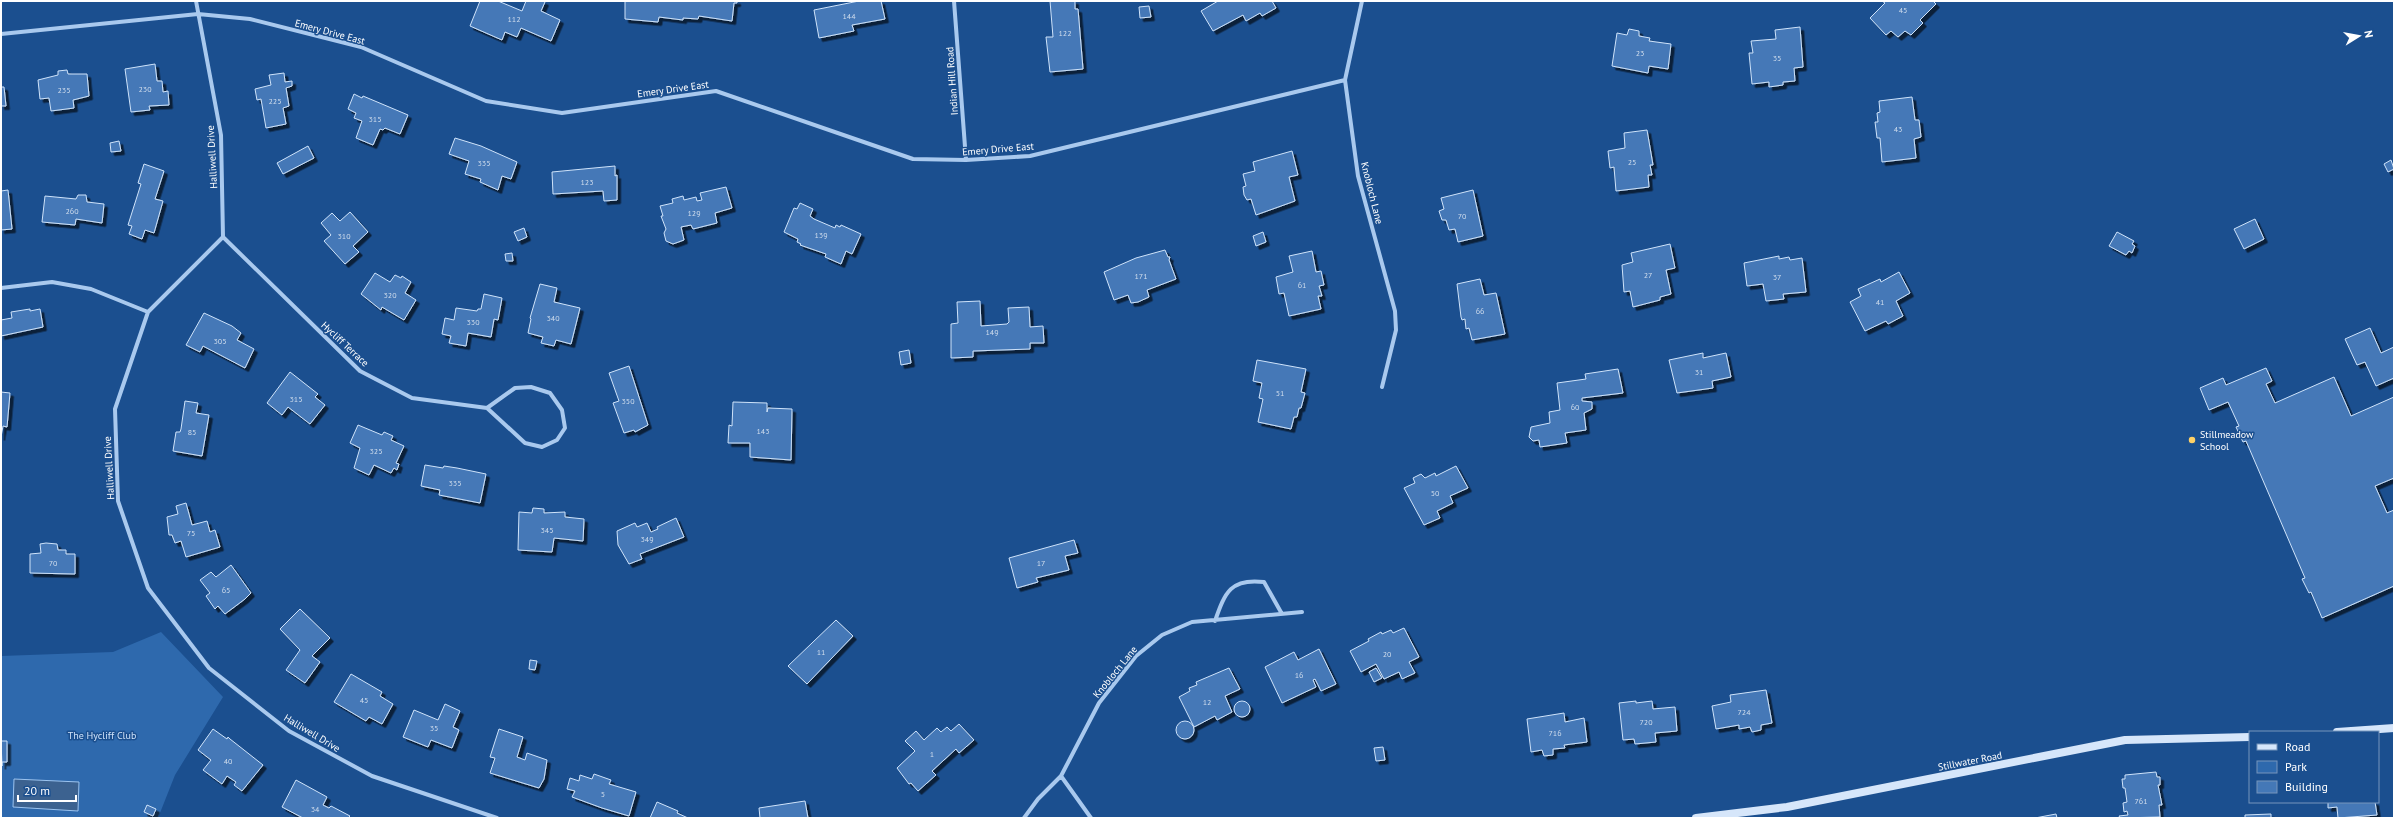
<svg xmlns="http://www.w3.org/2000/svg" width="2395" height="819" font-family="'PT Sans',sans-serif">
<defs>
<filter id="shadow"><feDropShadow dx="3.5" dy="3.5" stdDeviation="0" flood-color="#0009"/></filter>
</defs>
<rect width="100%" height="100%" fill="#1b4f8f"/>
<path fill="#2e69ad" d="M161,632L223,697L175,775L158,818H1V656L113,652Z"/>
<path fill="#3c6290" stroke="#9cc4f0" d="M14,779L79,782L78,811L13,807Z"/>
<path fill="#4478b7" stroke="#cfe3fa" filter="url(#shadow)" d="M480,1H498L522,11L526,1H543L545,2L541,11L560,20L551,41L521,28L517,37L505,32L502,40L470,26Z
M625,1H737V3H734L732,21L699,16L698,19L683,18V20L659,17L658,22L625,19Z
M859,1H881L885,19L852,25L854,31L819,38L814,10Z
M1050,1H1075V9H1078L1083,69L1050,72L1046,37H1053Z
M1218,1H1272L1276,8L1262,16L1260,13L1246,21L1243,15L1213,31L1201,11Z
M1882,1H1933L1936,4L1920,20L1923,23L1911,35L1905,31L1898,37L1891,31L1886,35L1870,18L1885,3Z
M1149,6L1151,17L1140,18L1139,7Z
M1800,27L1803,67L1794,68L1795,81L1783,82V85L1769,87V82L1752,84L1749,53H1753L1751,41L1776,39L1775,30Z
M1629,29L1639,31V36L1650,38L1649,41L1671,44L1668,69L1649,66L1648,73L1612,66L1617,33L1627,35Z
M155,64L157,81H162L163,92L168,91L169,105L149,106L150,110L131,112L125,69Z
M67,70L68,74H87L89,96L73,100L74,108L51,111L49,98L40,99L38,80L58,75V71Z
M284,73L285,82L292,81V86L286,88L289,106L283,108L286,124L266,128L261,99L257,100L255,89L271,85L269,75Z
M1,87H4L6,106H1Z
M354,94L362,98L363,96L408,115L400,134L385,128L383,130L380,129L373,145L356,138L362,121L354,118L356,113L348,109Z
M1912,97L1915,120H1919L1921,137L1914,139L1916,158L1882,162L1880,138H1877L1875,122H1878L1877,113L1880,112L1879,101Z
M1647,130L1653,165H1650L1652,175H1648L1649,187L1616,191L1614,167L1610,168L1608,151L1625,148L1624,133Z
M455,138L481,146L517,162L511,179L502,176L498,190L480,182L481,179L465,174L469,161L449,154Z
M119,141L121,151L111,152L110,143Z
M308,146L314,158L283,174L277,163Z
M1292,151L1298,175L1289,177L1295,201L1256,215L1251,199L1247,200L1244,195L1243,187L1246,186L1243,174L1255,171L1253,162Z
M2391,160L2394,169L2388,172L2384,164Z
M144,164L164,171L155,199L163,201L154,233L145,230L142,239L129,234L132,226L128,225L141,184L138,183Z
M615,166V176L617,175V200L604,201L603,191L553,194L552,172Z
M726,187L732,208L715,213L717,223L693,229L691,225L681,227L684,240L673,244L666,241L664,233L666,229L661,216H663L660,206L673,203L672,199L683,196L684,200L696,197L697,201L702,200L700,193Z
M8,190L12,229L1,230V191Z
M1473,190L1483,236L1458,242L1455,229L1449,230L1446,220H1442L1439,211L1444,209L1441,198Z
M78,195H86L87,202L104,204L102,223L76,219L75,225L42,222L45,196L76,199Z
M800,203L813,209L810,216L814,219L835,228L836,225L840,227L841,225L861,234L852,254L846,251L841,264L825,257L826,254L800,245L801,244L797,242L798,239L784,232L794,208L797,209Z
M350,212L368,232L353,246L359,252L345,264L324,241L331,235L321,223L332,213L340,221Z
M2255,219L2264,239L2244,249L2234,229Z
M524,228L527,237L518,241L514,232Z
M1263,232L1266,242L1256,246L1253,236Z
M2117,232L2134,241L2132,244L2135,246L2132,253L2129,251L2126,255L2109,246Z
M1670,244L1675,268L1666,270L1671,294L1660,297V300L1633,307L1630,291L1624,292L1622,265L1633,262L1631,253Z
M1165,250L1168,257H1170L1169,260L1176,279L1147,290L1149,297L1138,302L1131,303L1128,295L1114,300L1104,272L1136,258Z
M1312,251L1316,272L1321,271L1324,285L1319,286L1322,296H1318L1321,309L1289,316L1284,293L1279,294L1276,277L1293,272L1289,256Z
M512,253L513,261H506L505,254Z
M1779,256V259L1789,257L1790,260L1802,258L1806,292L1783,294L1784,299L1766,301L1763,284L1747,286L1744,263Z
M1899,272L1910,293L1896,301L1903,316L1888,324L1886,321L1865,331L1850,302L1861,296L1858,289L1880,279L1881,282Z
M375,273L390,282L395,275L401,278L402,276L411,282L405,293L416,300L404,320L382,307L381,310L361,294Z
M1480,279L1484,295L1496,293L1505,334L1472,340L1469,328L1466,329L1465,319L1462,320L1461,317L1457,284Z
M540,284L557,288L554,302L580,308L571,344L556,340L554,346L541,343L543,337L528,333L531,319L530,318Z
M484,294L502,298L498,320L494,319L491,337L468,333L466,346L449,343L451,336L442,334L445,318L454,320L456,308L477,311L478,309H481Z
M980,301L981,326L1007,324L1009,322L1008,308L1029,307L1030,327L1043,326L1044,343H1030V349L973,351V357L951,358V324L958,323L957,302Z
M30,309V311L40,309L43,327L1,336V320L12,318L11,312Z
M204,313L232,326L241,333L237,340L254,349L245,368L203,346L200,352L186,345Z
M2370,328L2381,353L2394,347V378L2376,386L2365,362L2357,365L2345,339Z
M909,350L911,363L901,365L899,352Z
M1703,353V358L1726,353L1731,377L1712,381L1713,388L1677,393L1669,360Z
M1257,360L1306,369L1301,392L1305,393L1301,408H1299L1297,417H1294L1291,429L1258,422L1263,399L1259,398L1262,383L1253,381Z
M629,366L648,425L635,432L634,430L624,433L613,403L619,401L609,373Z
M2266,368L2272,381L2266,384L2275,403L2334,377L2351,416L2394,397V478L2375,486L2387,513L2394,510V586L2322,618L2311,592L2309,593L2302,579L2305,578L2246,441L2243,442L2236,427L2239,426L2228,402L2209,410L2200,388L2223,378L2226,385Z
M1618,369L1623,393L1582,398V401L1592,402V409L1584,413L1586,430L1565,433L1567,443L1540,447L1539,440L1533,441L1529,437L1531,427L1550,423L1549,412L1560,410L1557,383L1586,379L1585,374Z
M290,372L318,394L315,397L325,405L310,424L288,407L282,415L267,403Z
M1,392L10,393L7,427L3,426L1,437Z
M185,401L198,403L196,413L209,415L202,456L173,451L176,432H180L181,429Z
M733,402L767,403V412L768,408L792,409L791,460L750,457V443H728L729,425L732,426Z
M358,425L382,435L384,432L393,436L391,440L404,446L396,463L399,464L397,470L394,468L391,473L374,465L369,475L354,468L360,448L350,443Z
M425,465L443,468L444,466L457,468L486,474L480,503L439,495L440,490L421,486Z
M1456,466L1468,488L1450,496L1453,503L1437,511L1440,518L1424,525L1404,488L1415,483L1413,478L1421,474L1425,478L1435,473L1436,476Z
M186,503L192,525L207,521L210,532L215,530L220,547L186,557L181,541L175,543L172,535H169L167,517L178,514L176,506Z
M533,508L544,509V513L565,512V517L584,519L583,541L554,538L552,552L518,550L519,512L532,513Z
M676,518L684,537L640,554L642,559L629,564L618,545L617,531L635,523L637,527L647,523L651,532L658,529L657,527Z
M1074,540L1078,553L1065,556L1069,570L1036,578L1038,582L1017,588L1009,558Z
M46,543L57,544L58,550H66V554H75V574L30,573V554L41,553L40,544Z
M231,565L251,593L245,599L225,614L218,606L215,609L206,596L210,593L200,580L211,572L216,577Z
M300,609L330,638L312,656L320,662L305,683L286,670L300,650L280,629Z
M836,620L853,636L807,684L788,666Z
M1404,628L1419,657L1409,662L1415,673L1402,679L1399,672L1384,679L1376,664L1361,672L1350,651L1369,641L1368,639L1381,632L1382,634L1391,630L1393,633Z
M1319,649L1336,684L1321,691L1315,679L1313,680L1316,687L1282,703L1265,667L1294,652L1298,660Z
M530,660L537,661L535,670L529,669Z
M1229,668L1240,689L1225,696L1232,712L1217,720L1215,716L1194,727L1179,697L1190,691L1189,688L1197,685L1196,682Z
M1376,668L1382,678L1374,682L1369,672Z
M351,674L382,692L380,696L393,704L382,724L369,717L366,721L334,702Z
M1766,690L1772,723L1761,725V730L1752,732L1750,727L1739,729V725L1716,729L1712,706L1731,702L1730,695Z
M1636,701V703L1652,701L1653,709L1675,707L1677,731L1655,733L1656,742L1635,744L1634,739L1623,740L1619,703Z
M1234 709a8 8 0 1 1 16 0a8 8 0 1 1-16 0Z
M445,704L460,711L453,727L459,730L452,748L431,740L428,747L403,737L414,710L438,720Z
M1564,713L1565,722L1584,718L1587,742L1564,745L1565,748L1553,749V755L1544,756L1542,750L1531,752L1527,719Z
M1176 730a9 9 0 1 1 18 0a9 9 0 1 1-18 0Z
M959,724L974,740L959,753L956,749L932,771L936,775L918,791L911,783L909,784L897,768L915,751L905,741L916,731L924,740L937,728L941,732L947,727L951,731Z
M213,729L227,739L228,737L230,739L263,765L242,791L234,785L236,782L227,776L222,784L203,770L211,760L198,750Z
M499,729L523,737L517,757L525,760L527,753L547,760L544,779L539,788L490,773L495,758L490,757Z
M1,741H7V762H2V766Z
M1383,747L1385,760L1376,761L1374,748Z
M2156,772L2157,777H2160V785H2158L2162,805H2159L2160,817L2120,818L2119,816L2128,815L2127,811L2124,812L2123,803L2127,802L2125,788H2123L2122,779H2125V775Z
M594,774L611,780L609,784L636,792L629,816L602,808L572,797L575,791L567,789L570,778L579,781L580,775L592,779Z
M296,780L327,797L323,805L329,808L331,806L350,816L348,818H303L282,807Z
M805,801L808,818H760L759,808Z
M657,802L678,811L677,813L688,818H650Z
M2328,802H2375L2377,815L2338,818L2337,807L2328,808Z
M147,805L156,809L153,816L144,812Z
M2056,814L2057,818H2035Z
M2271,814V818H2245V815Z"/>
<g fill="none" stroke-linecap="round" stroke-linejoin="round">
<path stroke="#a9c9ee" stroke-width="4" d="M196,1L221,135L223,237L148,312L115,409L118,501L148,588L209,668L289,731L372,776L497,818
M954,1L966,160
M1362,1L1345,80L1358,176L1395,311L1396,330L1382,387
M1,34L198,14L250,19L361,47L486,101L562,113L716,91L913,159L966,160L1030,156L1345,80
M223,237L360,371L412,398L487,408L525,443L542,447L557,440L565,428L562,410L550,393L531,387L515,388L487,408
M1,288L52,282L91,289L148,312
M1215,621C1225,592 1231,578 1264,582L1282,614
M1061,776L1091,818
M1024,818L1038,799L1061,776L1099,703L1136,656L1162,635L1192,622L1302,612"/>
<path stroke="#d6e6fa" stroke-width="8" d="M2337,732L2394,728
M1696,818L1787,807L2125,740L2250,737"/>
</g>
<circle fill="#ffd166" stroke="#1b4f8f" stroke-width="1.5" cx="2192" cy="440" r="4"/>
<g text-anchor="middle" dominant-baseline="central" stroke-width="3" stroke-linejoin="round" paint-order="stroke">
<g font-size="8" fill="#d0dded">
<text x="1903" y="10">45</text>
<text x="849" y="16">144</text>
<text x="514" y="19">112</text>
<text x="1065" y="33">122</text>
<text x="1640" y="53">23</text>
<text x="1777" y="58">35</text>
<text x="145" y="89">230</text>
<text x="64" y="90">235</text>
<text x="275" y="101">225</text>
<text x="375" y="119">315</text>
<text x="1898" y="129">43</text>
<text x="1632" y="162">25</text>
<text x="484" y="163">335</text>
<text x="587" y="182">123</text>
<text x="72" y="211">260</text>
<text x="694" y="213">129</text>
<text x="1462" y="216">70</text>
<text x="821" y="235">139</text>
<text x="344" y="236">310</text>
<text x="1648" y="275">27</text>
<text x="1141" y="276">171</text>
<text x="1777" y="277">37</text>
<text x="1302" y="285">61</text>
<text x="390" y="295">320</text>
<text x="1880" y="302">41</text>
<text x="1480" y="311">66</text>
<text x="553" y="318">340</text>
<text x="473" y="322">330</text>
<text x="992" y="332">149</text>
<text x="220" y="341">305</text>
<text x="1699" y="372">31</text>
<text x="1280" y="393">51</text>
<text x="296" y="399">315</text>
<text x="628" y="401">350</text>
<text x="1575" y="407">60</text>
<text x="763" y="431">143</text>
<text x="192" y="432">85</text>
<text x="376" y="451">325</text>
<text x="455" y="483">335</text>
<text x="1435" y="493">50</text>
<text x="547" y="530">345</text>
<text x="191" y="533">75</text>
<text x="647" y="539">349</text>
<text x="53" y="563">70</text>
<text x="1041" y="563">17</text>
<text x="226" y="590">65</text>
<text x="821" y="652">11</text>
<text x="1387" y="654">20</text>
<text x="1299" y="675">16</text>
<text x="364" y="700">45</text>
<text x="1207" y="702">12</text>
<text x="1744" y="712">724</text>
<text x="1646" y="722">720</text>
<text x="434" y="728">35</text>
<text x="1555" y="733">716</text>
<text x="932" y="754">1</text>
<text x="228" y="761">40</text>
<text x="603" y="794">5</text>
<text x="2141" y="801">761</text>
<text x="315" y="809">34</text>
</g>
<g font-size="10" fill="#fff" stroke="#1b4f8f">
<text transform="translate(330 32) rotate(15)">Emery Drive East</text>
<text transform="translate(952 81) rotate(-94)">Indian Hill Road</text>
<text transform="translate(673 89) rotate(-8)">Emery Drive East</text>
<text transform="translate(998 149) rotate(-5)">Emery Drive East</text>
<text transform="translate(212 157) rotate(-93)">Halliwell Drive</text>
<text transform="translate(1372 193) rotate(76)">Knobloch Lane</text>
<text transform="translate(345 344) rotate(43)">Hycliff Terrace</text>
<text transform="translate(109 468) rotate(-93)">Halliwell Drive</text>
<text transform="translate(1115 672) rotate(-51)">Knobloch Lane</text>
<text transform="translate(312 733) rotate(31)">Halliwell Drive</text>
<text transform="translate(1970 761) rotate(-11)">Stillwater Road</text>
</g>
<g font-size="10" fill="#fff" stroke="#1b4f8f" text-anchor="start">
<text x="2200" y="434">Stillmeadow<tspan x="2200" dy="12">School</tspan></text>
</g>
<g font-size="10" fill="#cfe3fa" stroke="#1b4f8f">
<text x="102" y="735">The Hycliff Club</text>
</g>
</g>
<rect width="2395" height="819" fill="none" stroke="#ffffff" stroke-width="4"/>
<rect x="2249" y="731" width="130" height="72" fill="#1b4f8f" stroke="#7695bc"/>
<rect x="2257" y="744" width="20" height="6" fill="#d6e6fa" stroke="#7695bc"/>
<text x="2285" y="751" font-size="12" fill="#ffffff">Road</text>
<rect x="2257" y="761" width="20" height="12" fill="#2e69ad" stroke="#7695bc"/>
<text x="2285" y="771" font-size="12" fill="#ffffff">Park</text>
<rect x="2257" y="781" width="20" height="12" fill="#4478b7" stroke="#7695bc"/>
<text x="2285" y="791" font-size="12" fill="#ffffff">Building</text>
<g transform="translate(2359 36) rotate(79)" stroke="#1b4f8f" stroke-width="3" paint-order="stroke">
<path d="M0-3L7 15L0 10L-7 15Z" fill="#ffffff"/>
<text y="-6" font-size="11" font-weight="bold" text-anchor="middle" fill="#ffffff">N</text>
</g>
<path d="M18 795v6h58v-6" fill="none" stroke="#ffffff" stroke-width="2"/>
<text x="24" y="795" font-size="12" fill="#ffffff" stroke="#1b4f8f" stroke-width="3" paint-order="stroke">20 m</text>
</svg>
